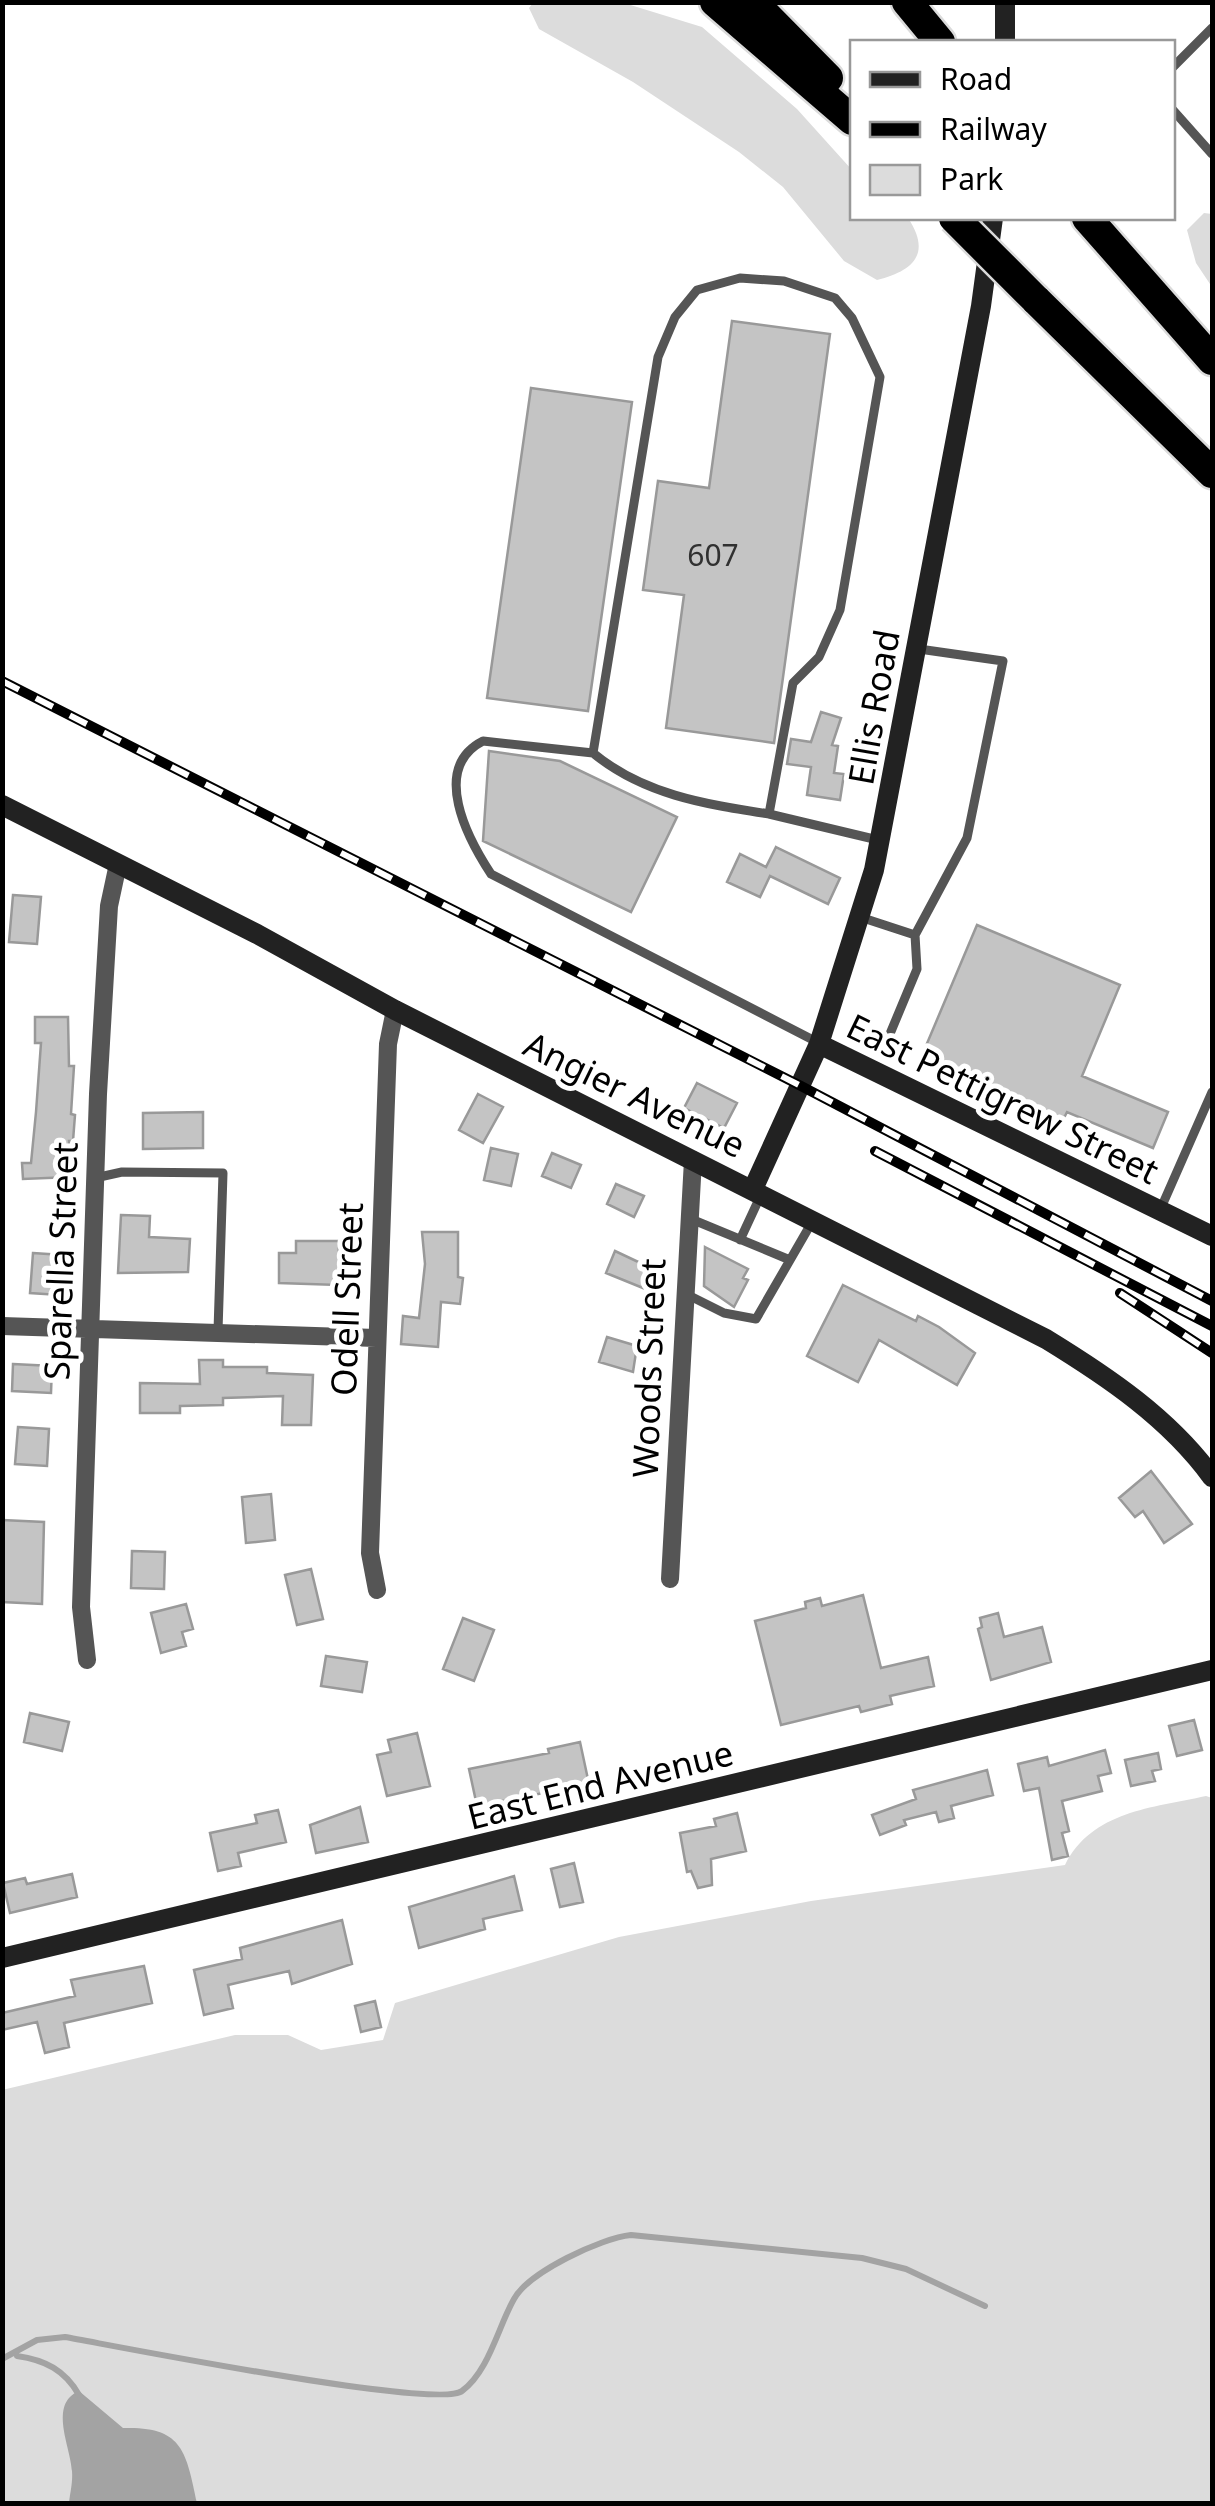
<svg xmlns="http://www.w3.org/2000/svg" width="1215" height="2506" font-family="'Noto Sans',sans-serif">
<rect width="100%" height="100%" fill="#fff"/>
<path fill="#dcdcdc" d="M533,3H624L702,27L797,109L852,170V218H908C932,254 913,271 877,280L844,261L783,187L739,152L633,82L539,29L529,8Z
M1204,213L1212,214V287L1196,263L1187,230Z
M1206,1796L1212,1798V2503H3L2,2090L235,2035H288L321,2050L383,2040L395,2003L619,1937L811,1901L1065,1865C1092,1811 1152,1808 1206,1796Z"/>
<path fill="#a3a3a3" d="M79,2391L123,2428C182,2426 186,2450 197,2503H69C70,2493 73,2482 72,2471C71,2447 48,2404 79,2391Z"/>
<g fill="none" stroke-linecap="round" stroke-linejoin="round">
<path stroke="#a3a3a3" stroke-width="6" d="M17,2356C45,2360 65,2370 79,2395
M2,2359L37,2340L65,2337C116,2346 437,2410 462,2391C489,2371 498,2327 514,2299C529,2272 601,2238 631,2235L862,2258L906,2269L985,2306"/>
</g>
<path fill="#c4c4c4" stroke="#999" stroke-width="2.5" d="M732,321L830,334L774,743L666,728L684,595L643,590L658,481L709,488Z
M531,388L632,402L588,711L487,698Z
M821,712L841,718L832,745L838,746L834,773L844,774L840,800L807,795L811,767L787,764L791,739L811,742Z
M489,751L560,761L677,817L631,912L483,841Z
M776,847L840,878L828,904L770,876L760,897L727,882L740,854L766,867Z
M13,895L41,897L37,944L9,942Z
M977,925L1120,985L1082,1076L1168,1112L1153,1148L1067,1112L1063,1120L920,1060Z
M35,1017H68L69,1066H74L71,1114L75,1115L73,1141H69L71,1177L23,1179L22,1163H31L36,1112L41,1043H35Z
M697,1083L737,1103L724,1128L684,1108Z
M478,1094L503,1107L483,1143L459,1130Z
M203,1112V1148L143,1149V1113Z
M491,1148L518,1154L511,1186L484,1180Z
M552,1153L581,1165L571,1188L542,1176Z
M616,1184L644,1196L634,1217L607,1204Z
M121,1215L150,1216L149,1237L190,1239L188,1272L118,1273Z
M422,1232H458V1277L463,1278L460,1304L441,1302L438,1347L401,1344L403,1316L419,1318L425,1264Z
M296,1241H339L338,1285L279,1283V1253H296Z
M705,1247L748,1269L743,1278L748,1280L734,1307L704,1286Z
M615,1251L651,1268L643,1288L606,1273Z
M33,1253L62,1255L59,1295L30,1293Z
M843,1285L916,1321L918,1316L939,1327L975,1353L957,1385L879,1340L858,1382L807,1356Z
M607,1337L637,1346L633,1372L599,1362Z
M199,1360H223V1367H267V1373L313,1375L311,1425H282L283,1396L223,1398V1405L180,1406V1413H140V1383L200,1384Z
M13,1364L52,1366L51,1393L12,1391Z
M18,1427L49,1429L47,1466L15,1464Z
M1151,1471L1192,1524L1164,1543L1143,1511L1135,1517L1119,1498Z
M271,1494L275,1540L246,1543L242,1497Z
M2,1520L44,1522L42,1604L2,1602Z
M132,1551L165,1552L164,1589L131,1588Z
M311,1569L323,1619L297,1625L285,1575Z
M863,1595L881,1668L928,1657L934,1686L890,1696L892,1704L861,1712L859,1706L781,1725L755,1621L806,1608L805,1602L820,1598L822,1606Z
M186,1604L193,1629L182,1632L186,1646L161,1653L151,1613Z
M998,1613L1004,1637L1042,1627L1051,1662L991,1680L978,1629L982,1627L980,1618Z
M463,1618L494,1630L474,1681L443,1669Z
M326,1656L367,1662L362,1692L321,1686Z
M30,1713L69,1722L62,1751L24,1742Z
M1194,1720L1202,1750L1177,1756L1169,1726Z
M417,1733L430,1786L387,1796L377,1755L391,1752L388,1740Z
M580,1742L589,1784L477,1806L469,1769L549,1753L548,1749Z
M1105,1750L1111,1773L1098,1776L1102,1791L1062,1801L1069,1831L1062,1833L1068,1856L1052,1860L1039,1788L1024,1791L1018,1764L1047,1757L1049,1766Z
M1158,1753L1161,1769L1152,1771L1155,1781L1131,1786L1125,1760Z
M987,1770L993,1795L951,1806L954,1818L939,1822L936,1812L904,1820L906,1825L880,1835L872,1815L916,1799L913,1790Z
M360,1807L368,1842L316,1853L310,1825Z
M278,1810L286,1842L238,1853L241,1866L218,1871L210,1833L257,1823L255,1815Z
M737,1813L746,1851L711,1859L712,1885L698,1888L691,1871L687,1872L680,1833L716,1826L714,1819Z
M574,1863L583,1902L560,1907L551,1869Z
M72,1874L77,1897L10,1913L3,1883L25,1878L27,1884Z
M514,1876L522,1910L483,1919L485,1929L419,1948L409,1907Z
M342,1920L352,1964L292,1984L289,1971L228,1985L233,2008L204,2015L194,1970L242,1959L240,1948Z
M144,1966L152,2003L64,2023L69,2047L45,2053L37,2022L2,2030V2013L75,1996L71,1980Z
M375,2001L381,2027L361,2032L355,2006Z"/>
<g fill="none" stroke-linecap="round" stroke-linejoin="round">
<defs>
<path id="highway" d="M715,2L852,120
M753,2L828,78
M907,2L940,42
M1087,218L1212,360
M1035,299L1212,473"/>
</defs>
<use href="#highway" stroke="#dbdbdb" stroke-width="35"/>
<path stroke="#555" stroke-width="9" d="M1172,68L1212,28
M1172,109L1212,154
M593,753L483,741C430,768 468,839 491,874L817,1042
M769,814C705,804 644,795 593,753L658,357L675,317L697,290L740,278L784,281L835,298L852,318L880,377L840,610L819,657L793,683L769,814L878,840
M860,917L915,935
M887,1041L917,969L915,935L967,838L1003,661L919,649
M95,1178L122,1172L223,1173L218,1331
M1161,1208L1212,1092
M691,1219L790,1260
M740,1240L760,1197
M684,1293L724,1313L756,1319L812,1222"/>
<path stroke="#555" stroke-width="18" d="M2,1326L376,1338
M670,1579L693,1160
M377,1590L370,1553L388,1044L395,1010
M87,1660L81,1607L98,1094L109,906L118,864"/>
<path stroke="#222" stroke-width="20" d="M1005,2V42
M2,805L257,934L395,1010L1046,1339C1108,1377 1169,1418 1212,1477
M819,1044L1212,1236
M753,1189L819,1044L874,870L981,306L993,218
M2,1958L1212,1670"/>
<use href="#highway" stroke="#000" stroke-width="30"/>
<defs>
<path id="rail" d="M2,681L801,1086L1212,1301
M875,1151L1212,1326
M1120,1293L1212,1353"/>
</defs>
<use href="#rail" stroke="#000" stroke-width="10"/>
<use href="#rail" stroke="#fff" stroke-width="6" stroke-dasharray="19" stroke-linecap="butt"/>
<defs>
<path id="highway-bridge" d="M954,218L1035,299"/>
</defs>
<use href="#highway-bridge" stroke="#dbdbdb" stroke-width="35" stroke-linecap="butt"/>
<use href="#highway-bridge" stroke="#000" stroke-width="30"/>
</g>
<g text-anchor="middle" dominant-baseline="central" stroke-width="10" stroke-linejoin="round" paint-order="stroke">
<g font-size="30" fill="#313131">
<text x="713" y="554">607</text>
</g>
<g font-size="35" fill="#000" stroke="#fff">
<text transform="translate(873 707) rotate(-80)">Ellis Road</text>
<text transform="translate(635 1094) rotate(26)">Angier Avenue</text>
<text transform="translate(1003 1098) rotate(26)">East Pettigrew Street</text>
<text transform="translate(60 1261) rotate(-88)">Sparella Street</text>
<text transform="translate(346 1299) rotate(-88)">Odell Street</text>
<text transform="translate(648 1368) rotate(-88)">Woods Street</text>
<text transform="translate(600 1784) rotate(-14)">East End Avenue</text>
</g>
</g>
<rect width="1215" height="2506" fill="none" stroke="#000000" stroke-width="10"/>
<rect x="850" y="40" width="325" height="180" fill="#ffffff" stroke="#999999" stroke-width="2.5"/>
<rect x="870" y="72" width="50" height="15" fill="#222222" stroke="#999999" stroke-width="2.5"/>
<text x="940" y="90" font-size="30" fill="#000000">Road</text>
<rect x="870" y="122" width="50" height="15" fill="#000000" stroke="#999999" stroke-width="2.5"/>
<text x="940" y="140" font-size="30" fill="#000000">Railway</text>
<rect x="870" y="165" width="50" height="30" fill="#dcdcdc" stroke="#999999" stroke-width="2.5"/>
<text x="940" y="190" font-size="30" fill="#000000">Park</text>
</svg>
